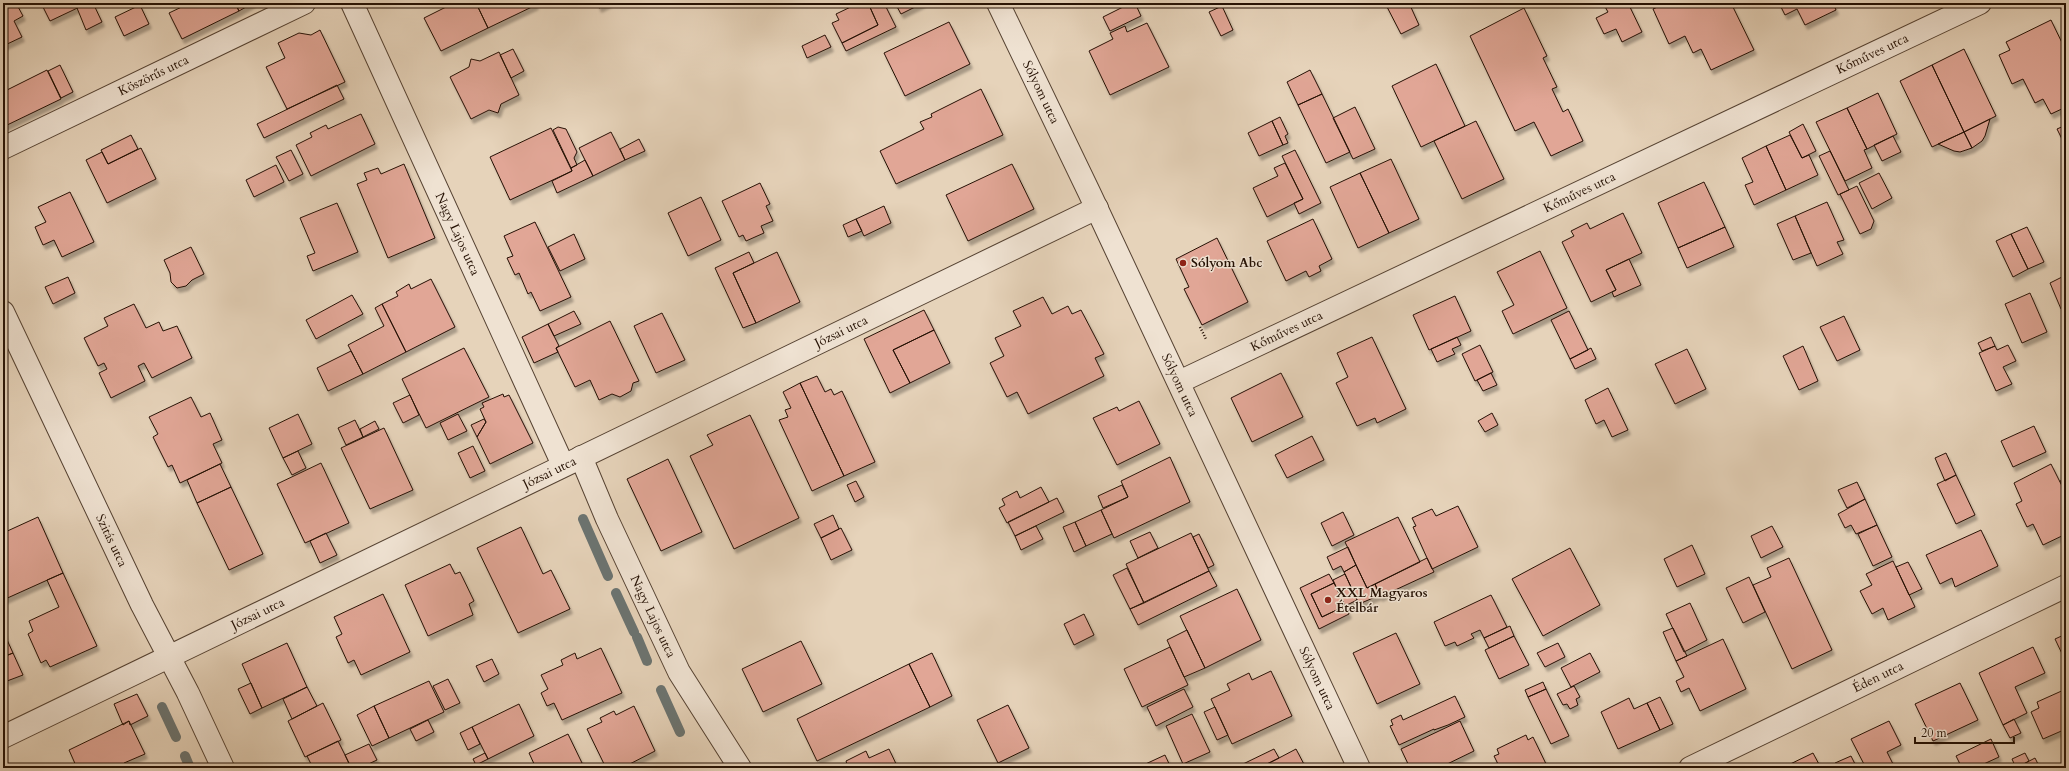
<svg xmlns="http://www.w3.org/2000/svg" width="2069" height="771" font-family="Cardo,serif">
<defs>
<filter id="shadow"><feDropShadow dx="2.5" dy="4.5" stdDeviation="1" flood-color="#0004"/></filter>
</defs>
<rect width="100%" height="100%" fill="#e6d3ba"/>
<filter id="stains"><feTurbulence type="fractalNoise" baseFrequency=".005" numOctaves="4"/><feColorMatrix values="0 0 0 0 .2 0 0 0 0 .09 0 0 0 0 .02 0 0 0 .5 -.17"/></filter>
<radialGradient id="worn" r=".72"><stop offset=".6" stop-color="#630" stop-opacity="0"/><stop offset="1" stop-color="#630" stop-opacity=".3"/></radialGradient>
<g fill="none" stroke-linecap="round" stroke-linejoin="round">
<path stroke="#6b7471" stroke-width="10" d="M583,519L608,576
M616,593L634,632
M637,637L647,661
M661,690L680,732
M162,707L176,737
M185,756L190,768"/>
</g>
<path fill="#e1a696" stroke="#251104" filter="url(#shadow)" d="M3,3H16L23,16L14,21L22,37L3,46Z
M41,3H88L50,21Z
M88,3H93L102,22L86,30L77,8Z
M190,3H235L239,11L182,39L169,13Z
M235,3H253L239,11Z
M444,3H476L488,28L441,51L424,18L446,7Z
M476,3H535L536,5L488,28Z
M597,3H609L599,8Z
M859,3H868L878,25L842,43L832,23L839,20L836,14Z
M874,3H884L896,27L846,51L842,43L878,25L869,5Z
M895,3H923L901,14Z
M1131,3H1135L1141,16L1110,31L1103,17Z
M1385,3H1409L1419,25L1401,34Z
M1603,3H1628L1642,32L1622,42L1616,29L1604,34L1596,18L1608,12Z
M1666,3H1731L1754,50L1711,70L1701,49L1693,53L1685,36L1669,44L1653,9Z
M1779,3H1833L1836,10L1805,25L1797,9L1785,15Z
M140,5L149,24L124,36L115,17Z
M1222,6L1233,30L1221,36L1209,12Z
M1524,8L1547,56L1543,58L1557,87L1552,89L1563,112L1568,109L1583,141L1551,156L1534,122L1515,131L1470,36Z
M2051,20L2066,51V107L2051,114L2043,99L2035,103L2023,79L2012,84L1999,55L2010,50L2006,42Z
M949,22L970,64L905,96L884,53Z
M1147,23L1169,67L1110,95L1089,51L1113,39L1110,33L1125,26L1127,32Z
M320,30L345,82L287,109L266,67L285,58L278,43L299,33L311,35Z
M825,35L831,47L807,58L802,46Z
M513,49L524,71L511,78L500,55Z
M1964,49L1996,116L1964,132L1932,65Z
M499,52L519,95L501,104L498,113L489,110L471,119L450,77L469,67L471,59L480,61Z
M1436,64L1465,126L1421,147L1392,86Z
M60,65L73,92L61,98L48,71Z
M1932,65L1964,132L1932,147L1900,81Z
M47,70L61,99L3,127V92Z
M1310,70L1322,94L1298,105L1287,82Z
M337,85L344,99L264,138L257,124Z
M981,89L1003,135L896,184L880,151L924,129L920,122L932,117L931,114Z
M1878,93L1897,134L1867,149L1847,108Z
M1322,94L1350,152L1326,163L1298,105Z
M1355,107L1375,149L1353,159L1333,118Z
M1847,108L1867,149L1864,150L1872,168L1845,181L1816,122Z
M361,114L375,144L311,176L296,145L312,137L310,133L326,125L328,129Z
M1280,117L1288,134L1285,136L1288,143L1283,145L1272,121Z
M1990,119L1985,136L1982,141L1972,148L1964,132Z
M1272,121L1283,145L1259,156L1248,133Z
M1476,121L1504,179L1462,199L1434,141Z
M1803,124L1816,151L1802,158L1789,132Z
M2066,125V147L2057,129Z
M558,127L566,129L577,152L574,158L577,165L571,168L553,130Z
M551,128L572,171L510,200L490,157Z
M611,132L625,160L593,176L579,148Z
M1964,132L1972,148L1960,152L1954,151L1938,144Z
M131,135L138,149L108,164L101,150Z
M1790,135L1802,158L1809,155L1818,175L1786,190L1766,146Z
M1893,136L1901,152L1882,161L1874,145Z
M639,139L645,151L625,160L620,149Z
M1766,146L1786,190L1754,205L1745,185L1753,182L1742,158Z
M141,148L156,179L107,203L86,160L102,152L108,164Z
M291,150L303,174L289,181L276,157Z
M1295,150L1321,203L1299,214L1294,203L1303,199L1282,156Z
M1830,151L1849,190L1838,195L1819,156Z
M1391,159L1419,219L1389,233L1360,173Z
M585,160L593,176L557,193L552,181L572,171L571,168Z
M1285,163L1303,199L1267,217L1253,188L1278,176L1274,168Z
M404,164L435,238L388,258L357,184L367,180L364,173L378,168L381,174Z
M1012,164L1034,209L968,241L946,195Z
M276,165L284,182L254,197L246,180Z
M1360,173L1389,233L1358,248L1330,187Z
M1879,173L1892,198L1872,209L1859,183Z
M1704,182L1725,227L1678,248L1658,203Z
M760,183L770,204L766,206L773,221L761,226L764,233L746,241L743,235L739,237L722,201Z
M1857,186L1874,221L1871,229L1860,234L1840,194Z
M70,192L94,242L62,257L54,240L43,245L35,227L46,222L38,207Z
M701,197L721,240L688,256L668,213Z
M1827,202L1844,240L1837,242L1843,254L1817,266L1795,216Z
M337,203L358,252L313,271L307,256L315,253L300,218Z
M884,206L891,223L864,236L856,219Z
M1623,213L1642,253L1606,270L1616,290L1591,302L1562,242L1574,236L1571,231L1587,223L1590,229Z
M1795,216L1811,253L1793,260L1777,224Z
M856,219L862,231L848,237L843,225Z
M1313,219L1332,259L1319,266L1321,271L1309,277L1306,271L1286,281L1267,241Z
M535,222L571,297L540,311L531,292L528,294L519,273L515,275L507,258L513,256L504,236Z
M1725,227L1734,247L1687,268L1678,248Z
M2027,227L2044,262L2028,269L2011,234Z
M574,234L585,259L560,271L548,247Z
M2011,234L2028,269L2013,277L1996,241Z
M1217,238L1248,302L1202,325L1184,289L1189,287L1176,259Z
M191,247L204,274L192,280L186,286L177,288L171,282L170,273L164,260Z
M1540,251L1567,308L1513,334L1502,311L1514,305L1497,272Z
M749,252L754,263L733,273L756,323L743,328L715,268Z
M777,252L800,302L756,323L733,273Z
M1629,259L1641,285L1614,297L1612,292L1616,290L1606,270Z
M2066,275V307L2061,309L2050,283Z
M68,277L75,293L53,304L45,287Z
M431,279L455,327L406,352L382,304L398,296L396,292L409,284L411,289Z
M2030,293L2047,332L2022,343L2005,304Z
M352,295L363,314L316,339L306,320Z
M1455,296L1471,331L1429,350L1413,315Z
M1043,297L1052,314L1068,306L1072,314L1081,310L1104,354L1095,358L1104,376L1028,414L1017,392L1007,397L990,363L1004,356L995,338L1021,326L1013,311Z
M134,304L146,328L159,322L163,331L177,326L192,358L152,378L144,363L138,366L145,381L111,398L99,373L107,369L104,363L98,366L84,338L108,326L104,318Z
M382,304L406,352L363,374L348,345L384,326L375,308Z
M924,310L934,330L893,350L910,383L890,393L864,339Z
M574,311L581,324L554,336L548,324Z
M1569,311L1588,350L1570,359L1551,320Z
M662,313L685,360L656,373L634,326Z
M1844,316L1860,350L1837,361L1820,327Z
M610,321L639,381L633,383L631,391L620,397L612,394L599,400L590,380L575,387L556,348Z
M548,324L559,346L556,348L558,352L534,363L522,337Z
M934,330L950,363L910,383L893,350Z
M1372,337L1406,409L1377,423L1375,418L1357,426L1336,383L1348,377L1337,353Z
M1457,337L1461,345L1452,349L1455,354L1437,362L1431,349Z
M1991,337L1995,346L1982,351L1978,343Z
M1480,345L1493,372L1475,381L1462,354Z
M2008,345L2016,361L2003,367L2012,384L1996,391L1979,353L1995,346L1997,350Z
M1803,346L1818,381L1799,390L1783,356Z
M464,348L489,397L426,428L402,379Z
M1591,348L1596,359L1575,369L1570,359Z
M1687,349L1706,389L1675,404L1655,364Z
M351,351L363,374L328,391L317,368Z
M1281,373L1303,417L1252,442L1231,398Z
M1491,373L1497,385L1483,391L1477,380Z
M817,376L825,392L831,389L834,395L842,391L875,462L844,476L800,383Z
M800,383L844,476L812,491L779,420L788,417L785,410L791,408L783,392Z
M1608,388L1628,430L1612,437L1604,420L1596,424L1585,400Z
M503,394L504,397L509,395L533,443L490,464L477,437L486,422L480,409L484,407L482,403Z
M410,395L419,415L403,423L393,403Z
M191,397L201,417L210,413L222,440L213,444L222,463L180,483L172,465L168,467L153,437L158,434L149,417Z
M1139,401L1160,444L1117,465L1093,418L1117,407L1119,411Z
M1492,413L1498,425L1485,432L1478,421Z
M298,414L312,444L283,458L269,428Z
M458,414L467,431L448,440L440,423Z
M750,415L799,518L734,549L690,456L713,445L707,435Z
M484,419L486,422L477,437L471,425Z
M355,420L363,437L346,445L338,428Z
M375,421L379,429L363,437L360,429Z
M2034,426L2046,452L2013,467L2001,441Z
M384,428L413,490L370,509L341,448Z
M1312,436L1324,460L1287,478L1275,455Z
M473,446L485,471L470,478L458,453Z
M298,451L306,468L292,475L283,458Z
M1946,453L1956,475L1945,481L1935,458Z
M1170,457L1190,502L1114,538L1101,510L1128,497L1121,481Z
M668,459L702,532L661,551L627,479Z
M321,463L349,523L305,543L277,484Z
M220,464L231,487L197,503L187,480Z
M2051,464L2066,494V534L2043,545L2033,524L2027,527L2016,504L2022,501L2014,483Z
M1956,475L1975,515L1956,524L1937,484Z
M2066,479V494L2060,481Z
M856,481L864,497L855,502L847,485Z
M1857,482L1865,499L1847,508L1838,490Z
M1122,485L1128,497L1103,508L1098,496Z
M231,487L263,554L229,570L197,503Z
M1041,487L1049,502L1007,523L999,508L1005,505L1002,499L1017,491L1020,498Z
M1057,498L1064,512L1015,536L1008,522Z
M1865,499L1877,525L1856,534L1851,525L1845,528L1838,514Z
M1458,506L1478,547L1432,569L1413,527L1416,526L1412,518L1432,509L1436,516Z
M1101,510L1112,534L1086,546L1075,522Z
M1343,512L1354,535L1332,546L1321,523Z
M833,515L839,529L821,538L814,524Z
M38,517L63,573L3,600V533Z
M1398,517L1420,562L1367,588L1345,542Z
M1075,522L1086,546L1074,552L1063,527Z
M1877,525L1892,557L1873,566L1858,534Z
M1036,526L1043,539L1021,550L1015,536Z
M1772,526L1783,547L1761,558L1751,536Z
M521,527L543,574L551,570L570,609L518,633L477,548Z
M841,528L852,550L831,560L821,538Z
M1981,530L1998,566L1955,587L1952,578L1940,584L1926,555Z
M1150,532L1158,548L1138,558L1130,541Z
M326,533L337,555L320,563L310,541Z
M1191,533L1209,571L1144,603L1126,564Z
M1199,534L1214,565L1208,568L1193,537Z
M1692,545L1705,574L1677,587L1664,559Z
M1348,547L1356,565L1344,572L1341,566L1333,570L1327,557Z
M1570,548L1600,605L1543,636L1512,579Z
M1427,558L1434,572L1380,597L1375,584Z
M1789,558L1832,650L1792,669L1753,585L1771,577L1767,568Z
M1893,561L1915,607L1888,620L1883,608L1872,614L1860,591L1872,585L1866,574Z
M1908,562L1922,589L1909,595L1896,567Z
M450,564L455,574L460,572L474,601L469,604L473,615L428,636L405,585Z
M1356,565L1367,588L1375,584L1380,595L1359,604L1344,572Z
M1127,568L1144,603L1130,609L1113,575Z
M1209,571L1217,586L1138,625L1130,609Z
M63,573L97,646L50,667L46,660L41,663L28,634L33,631L29,621L59,607L47,580Z
M1329,574L1334,583L1311,594L1322,617L1345,606L1349,614L1319,629L1300,588Z
M1345,574L1357,600L1345,606L1333,580Z
M1749,577L1765,612L1743,623L1726,588Z
M1334,583L1345,606L1322,617L1311,594Z
M1237,589L1261,640L1205,668L1180,616Z
M383,594L410,652L361,675L354,660L348,663L336,637L342,634L334,617Z
M1491,595L1507,627L1484,638L1480,630L1471,634L1474,638L1457,646L1455,642L1445,646L1434,622Z
M1690,603L1707,640L1684,652L1666,614Z
M1084,614L1094,635L1074,645L1064,624Z
M1510,626L1514,636L1489,648L1484,638Z
M1673,628L1687,656L1676,661L1663,632Z
M1187,630L1205,668L1184,677L1167,640Z
M3,631L13,653L3,657Z
M1396,633L1420,684L1377,704L1353,653Z
M2066,634V662L2055,639Z
M1514,636L1529,665L1499,679L1485,650Z
M1723,639L1746,689L1700,711L1689,688L1681,692L1676,681L1684,677L1676,661Z
M801,641L822,684L763,712L742,669Z
M287,643L307,687L262,708L242,664Z
M1558,643L1565,657L1545,667L1537,653Z
M1170,647L1188,685L1142,707L1124,669Z
M2033,647L2045,673L2015,687L2027,713L2003,725L1979,673Z
M601,648L622,693L562,720L554,703L547,706L541,693L548,689L541,675L563,665L561,660L575,653L577,659Z
M13,653L23,675L7,681L3,672V657Z
M932,653L952,696L930,707L909,664Z
M1590,653L1600,672L1571,687L1561,668Z
M492,659L499,674L484,682L476,666Z
M909,664L930,707L817,761L797,719Z
M1271,671L1292,716L1232,744L1211,699L1230,690L1227,684L1249,673L1252,680Z
M448,679L460,703L445,710L433,686Z
M429,681L444,712L389,738L374,706Z
M1543,682L1546,689L1528,697L1525,690Z
M251,683L262,708L250,714L238,689Z
M1960,683L1978,720L1933,741L1915,704Z
M1574,686L1580,697L1576,699L1578,705L1570,709L1567,704L1563,705L1557,694Z
M307,687L317,706L292,719L283,699Z
M1184,689L1193,707L1156,726L1147,707Z
M1546,689L1569,736L1551,744L1528,697Z
M2066,689V729L2043,739L2031,712L2039,708L2037,702Z
M137,694L148,716L130,725L129,721L123,725L114,704Z
M1455,696L1465,717L1448,725L1434,730V729L1399,745L1390,726L1393,725L1391,720L1401,715L1403,720Z
M1660,697L1673,724L1660,730L1647,703Z
M1629,698L1634,709L1647,703L1660,730L1618,749L1601,712Z
M323,703L341,740L305,757L288,721Z
M519,704L534,736L488,759L472,727Z
M1008,705L1029,748L998,763L977,720Z
M374,706L389,738L372,746L357,715Z
M634,706L655,751L622,768H606L587,729L602,722L600,718L614,711L616,715Z
M1215,707L1228,735L1217,740L1204,712Z
M1192,714L1210,752L1183,764L1166,726Z
M2014,719L2021,733L2010,738L2003,725Z
M428,720L434,732L416,741L410,729Z
M129,721L145,754L124,763L123,768H77L69,750Z
M1460,721L1474,751L1439,768H1410L1401,749Z
M1889,721L1901,745L1887,752L1895,768H1866L1851,739Z
M472,727L480,744L468,750L460,733Z
M568,734L582,763L575,768H536L529,753Z
M1526,735L1528,740L1533,737L1548,768H1500L1494,756L1499,754L1497,749Z
M1991,739L1999,757L1975,768H1962L1956,756Z
M338,741L350,765L343,768H313L307,756Z
M369,744L377,760L360,768H351L345,755Z
M889,749L898,768H848L846,761L866,751L869,758Z
M1274,749L1279,758L1259,768H1245L1243,764Z
M1296,749L1306,768H1259L1279,758Z
M485,753L488,759L476,765L473,759Z
M1813,753L1821,768H1782Z
M2025,753L2029,761L2016,768L2012,759Z
M1165,755L1171,768H1139V767Z
M1851,756L1857,768H1837L1835,763Z
M2035,758L2040,768H2016Z"/>
<g fill="none" stroke-linecap="round" stroke-linejoin="round">
<defs>
<g id="minor">
<path id="s1" d="M352,3L563,465"/>
<path id="s2" d="M998,3L1089,192L1359,768"/>
<path id="s3" d="M3,148L304,3"/>
<path id="s4" d="M3,312L142,605L188,693L223,768"/>
<path id="s5" d="M1179,382L1980,3"/>
<path id="s6" d="M581,457L607,519L679,672L740,768"/>
<path id="s7" d="M3,737L1097,208"/>
<path id="s8" d="M1690,768L2066,586"/>
</g>
</defs>
<use href="#minor" stroke="#554232" stroke-width="24"/>
<path stroke="#251104" stroke-width="2.5" stroke-dasharray="1 2" stroke-linecap="butt" d="M1200,327L1206,339"/>
<use href="#minor" stroke="#efe2d2" stroke-width="22"/>
</g>
<g fill="#8f2418" stroke="#efe2d2" stroke-width="1.5">
<circle cx="1183" cy="263" r="4"/>
<circle cx="1328" cy="600" r="4"/>
</g>
<g text-anchor="middle" dominant-baseline="central" stroke-width="3" stroke-linejoin="round" paint-order="stroke">
<g font-size="13" fill="#251104" stroke="#efe2d2">
<text stroke="none"><textPath href="#s5" startOffset="767">Kőműves utca</textPath></text>
<text stroke="none"><textPath href="#s3" startOffset="167">Köszörűs utca</textPath></text>
<text stroke="none"><textPath href="#s2" startOffset="99">Sólyom utca</textPath></text>
<text stroke="none"><textPath href="#s5" startOffset="443">Kőműves utca</textPath></text>
<text stroke="none"><textPath href="#s1" startOffset="254">Nagy Lajos utca</textPath></text>
<text stroke="none"><textPath href="#s7" startOffset="931">Józsai utca</textPath></text>
<text stroke="none"><textPath href="#s5" startOffset="119">Kőműves utca</textPath></text>
<text stroke="none"><textPath href="#s2" startOffset="423">Sólyom utca</textPath></text>
<text stroke="none"><textPath href="#s7" startOffset="607">Józsai utca</textPath></text>
<text stroke="none"><textPath href="#s4" startOffset="253">Szitás utca</textPath></text>
<text stroke="none"><textPath href="#s7" startOffset="283">Józsai utca</textPath></text>
<text stroke="none"><textPath href="#s6" startOffset="175">Nagy Lajos utca</textPath></text>
<text stroke="none"><textPath href="#s2" startOffset="747">Sólyom utca</textPath></text>
<text stroke="none"><textPath href="#s8" startOffset="209">Éden utca</textPath></text>
</g>
<g font-size="13" font-weight="bold" fill="#251104" stroke="#efe2d2" text-anchor="start">
<text x="1191" y="263">Sólyom Abc</text>
<text x="1336" y="593">XXL Magyaros<tspan x="1336" dy="15">Ételbár</tspan></text>
</g>
</g>
<rect width="2069" height="771" fill="none" stroke="#e6d3ba" stroke-width="16"/>
<rect x="4" y="4" width="2061" height="763" fill="none" stroke="#251104" stroke-width="2"/>
<rect x="8" y="8" width="2053" height="755" fill="none" stroke="#251104"/>
<path d="M1915 737v6h99v-6" fill="none" stroke="#251104" stroke-width="2"/>
<text x="1921" y="737" font-size="12" fill="#251104" stroke="#efe2d2" stroke-width="3" paint-order="stroke">20 m</text>
<rect width="100%" height="100%" filter="url(#stains)"/>
<rect width="100%" height="100%" fill="url(#worn)"/>
</svg>
